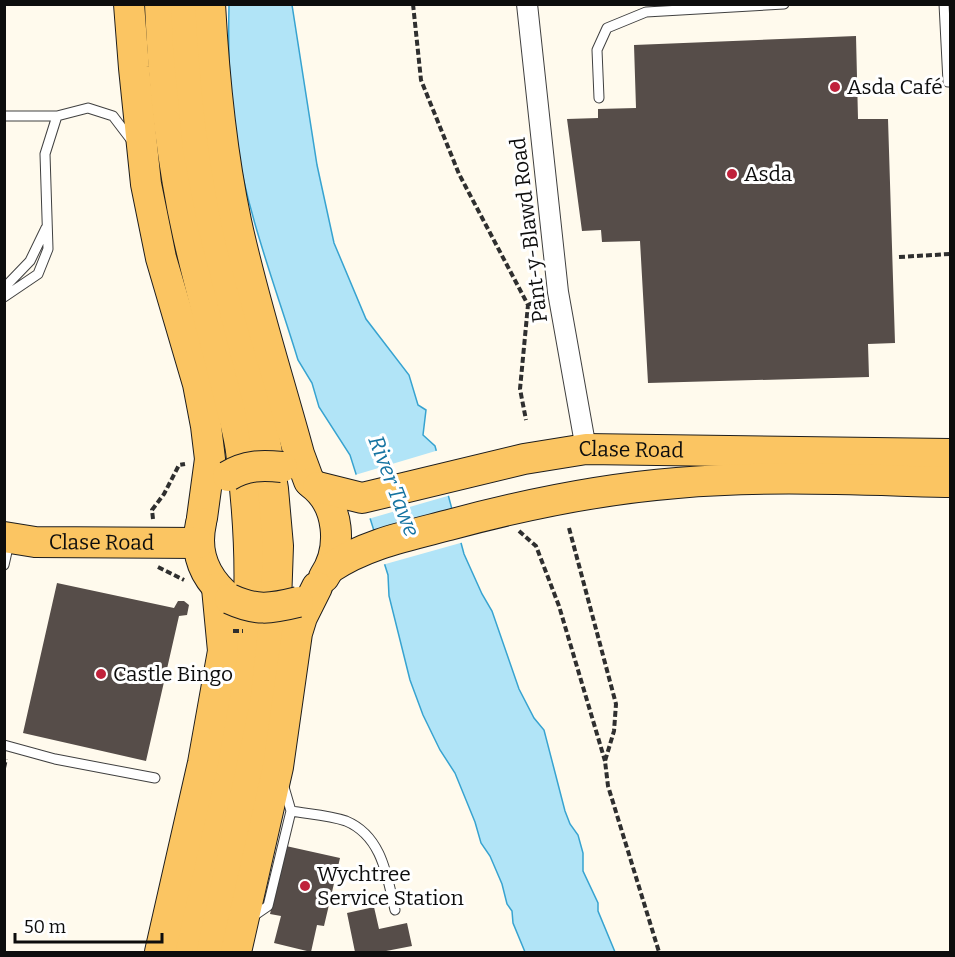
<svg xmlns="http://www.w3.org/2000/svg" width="955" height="957" font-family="Bitter,serif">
<rect width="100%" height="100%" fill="#fffaed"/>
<path fill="#b1e4f7" stroke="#37a3d0" stroke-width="1.5" d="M229,5H292L317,165L334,243L366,319L409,375L418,405L426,410L423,435L435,446L464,554L482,594L492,611L519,689L534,718L544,730L565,811L570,824L578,835L583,853V871L598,903V911L615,952H525L513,923L512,911L507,904L502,884L490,856L481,843L475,822L455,773L440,750L423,715L410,680L389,596L388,575L350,455L319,407L312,383L298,360C276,288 248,216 236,141C229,96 228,50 229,5Z"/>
<path fill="#fffaed" d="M439,450L451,495L368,519L355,475Z
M455,510L464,542L382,565L373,533Z"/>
<path fill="#564d49" d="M856,36L858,119H888L895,343L868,344L869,377L648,383L640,241L602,242L601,230L582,231L567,119L598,118V109L636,108L634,45Z
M57,583L174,608L178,601H184L189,605L187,615L179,616L146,761L23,733Z
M286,846L340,858L324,926L317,925L311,952L274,943L281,916L270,914Z
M374,907L379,929L407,923L412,946L381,952H355L347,913Z"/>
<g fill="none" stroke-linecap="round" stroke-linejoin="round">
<defs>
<path id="lane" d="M944,4L948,82H950
M599,98L597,50L607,28L646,12L784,4
M4,116H57L88,108L113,116L132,141
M4,288L30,261L46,228
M4,297L38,274L48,249L45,154L57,116
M4,565L9,543
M4,745L55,759L155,778
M291,811C308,814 329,815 346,821C382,836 387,876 395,910
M252,917L268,906L291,811L284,787"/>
<path id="street" d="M527,4L558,292L586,449"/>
<g id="primary">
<path d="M129,4L134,68L146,184L161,258L198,384L206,426L210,459L202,518"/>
<path d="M160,4C163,82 171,159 188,235C199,285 214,335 226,385C231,407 238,429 241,451C247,500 251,551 249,601C245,720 211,837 184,952"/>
<path d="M186,4L188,47L198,149L213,226L259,405L273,489L278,546L276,603L265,704L212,952"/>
<path d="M210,4C214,77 221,150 236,221C253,300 278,377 299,454L309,481"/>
<path d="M311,483C340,504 343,549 324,577"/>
<path id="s1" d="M318,487L362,498L524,459L586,449L950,454"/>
<path d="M201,523C194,554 205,579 230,599"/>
<path id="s2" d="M4,537L35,542L198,543"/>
<path d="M330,568C366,544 407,536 449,525C523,505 601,489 677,483C768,475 860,480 950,482"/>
<path d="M160,952L203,763L223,651L217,588"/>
<path d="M236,952L278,767L297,633L302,617L317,587"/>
</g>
</defs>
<use href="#lane" stroke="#404040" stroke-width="11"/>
<use href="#street" stroke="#404040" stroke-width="22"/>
<use href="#primary" stroke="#1e1e1e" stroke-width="32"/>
<path stroke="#2f2f2f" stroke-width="4" stroke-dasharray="6 3" stroke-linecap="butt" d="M413,4L421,80L459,174L528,305L520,389L526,420
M899,257L950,254
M528,305L541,299
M153,519L152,510L164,494L179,465L185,464
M569,528L616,704L614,731L605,761L608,786L659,952
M519,531L536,546L559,606L605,761
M158,567L184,580
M4,768L6,759"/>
<use href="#lane" stroke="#fff" stroke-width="9"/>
<use href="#street" stroke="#fff" stroke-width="20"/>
<use href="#primary" stroke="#fbc562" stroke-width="30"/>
<defs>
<path id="primary-bridge" d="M228,476C246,465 262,465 282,467
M230,599C256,611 270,609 298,602"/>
</defs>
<use href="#primary-bridge" stroke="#1e1e1e" stroke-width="32" stroke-linecap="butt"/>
<path stroke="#2f2f2f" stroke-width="4" stroke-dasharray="6 3" stroke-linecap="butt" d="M233,631H243"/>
<use href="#primary-bridge" stroke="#fbc562" stroke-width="30"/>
</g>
<g fill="#c0223b" stroke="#fff" stroke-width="2">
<circle cx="835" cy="87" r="6"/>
<circle cx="732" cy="174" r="6"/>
<circle cx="101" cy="674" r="6"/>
<circle cx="305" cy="886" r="6"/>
</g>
<g text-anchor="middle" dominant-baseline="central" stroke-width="6" stroke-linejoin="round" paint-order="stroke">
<g font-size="21" fill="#0d0d0d" stroke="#fff" text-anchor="start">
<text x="847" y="87">Asda Café</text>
<text x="744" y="174">Asda</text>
<text x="113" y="674">Castle Bingo</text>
<text x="317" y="874">Wychtree<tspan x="317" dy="24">Service Station</tspan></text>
</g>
<g font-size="21" fill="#0d0d0d" stroke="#fff">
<text transform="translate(529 230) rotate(-97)">Pant-y-Blawd Road</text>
<text stroke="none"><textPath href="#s1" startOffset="320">Clase Road</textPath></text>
<text stroke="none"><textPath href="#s2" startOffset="98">Clase Road</textPath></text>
</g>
<g font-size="22" font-style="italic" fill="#1473a1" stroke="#fff">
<text transform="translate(394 486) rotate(69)">River Tawe</text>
</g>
</g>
<rect width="955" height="957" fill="none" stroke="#0d0d0d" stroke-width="12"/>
<path d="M15 933v9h147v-9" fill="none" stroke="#0d0d0d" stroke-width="3"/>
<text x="24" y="933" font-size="18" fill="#0d0d0d" stroke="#ffffff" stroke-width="4.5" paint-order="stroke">50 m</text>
</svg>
